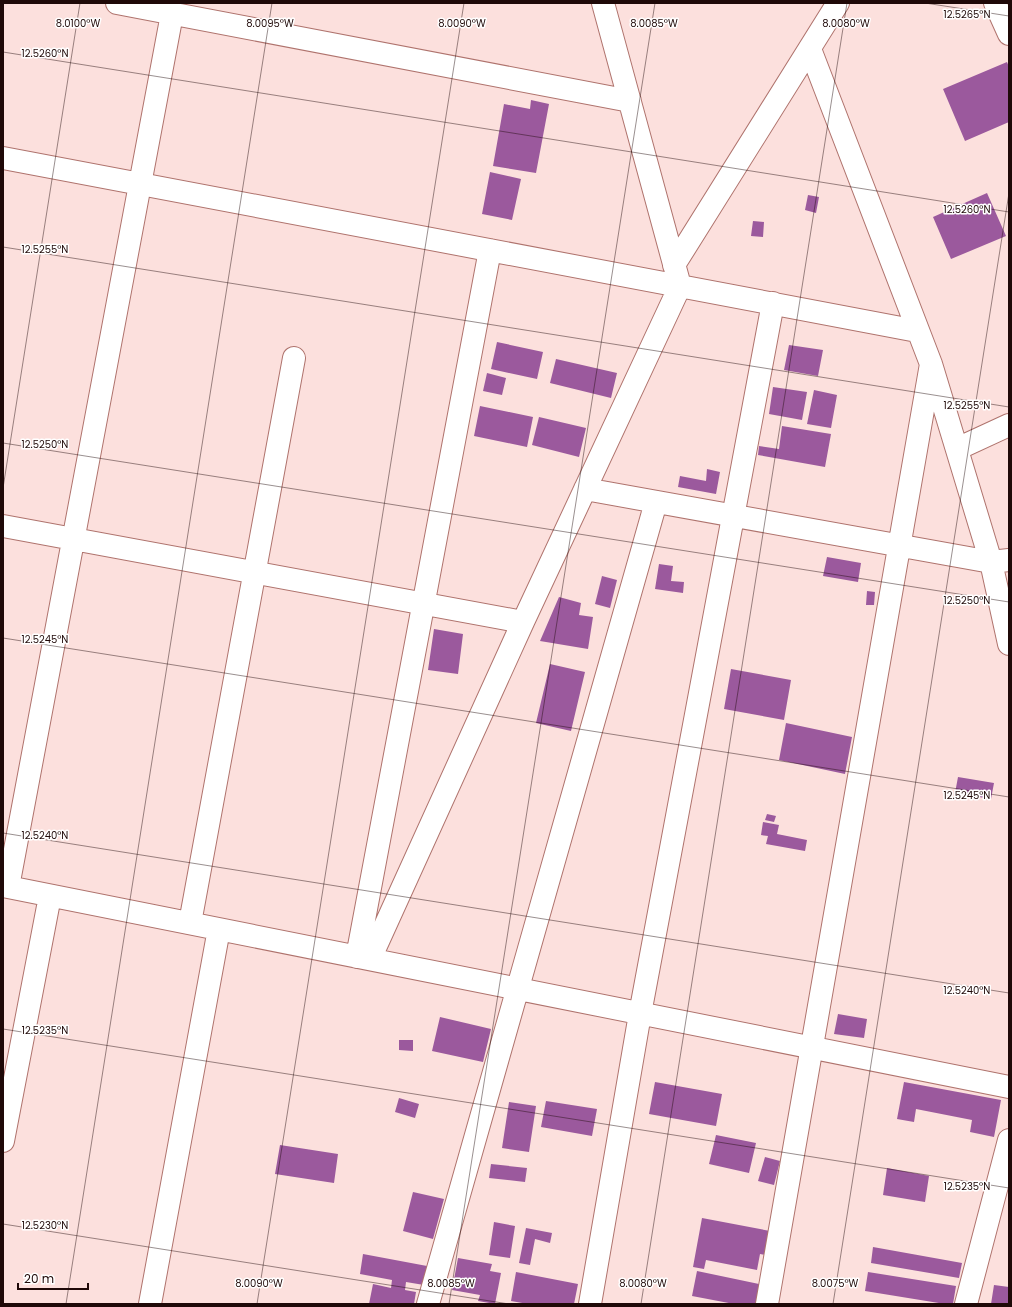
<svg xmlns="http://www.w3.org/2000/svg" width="1012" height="1307" font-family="Poppins,sans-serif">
<rect width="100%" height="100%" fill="#fce0dd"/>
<path fill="#9b599d" d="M1007,62L1009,67V122L965,141L943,89Z
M531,100L549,104L536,173L493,166L504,104L530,109Z
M490,172L521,179L512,220L482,214Z
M987,193L1006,236L951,259L933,217Z
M808,195L819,197L816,213L805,210Z
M753,221L764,222L763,237L751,236Z
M497,342L543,352L537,379L491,369Z
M789,345L823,350L818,376L784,370Z
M556,359L617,373L611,398L550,383Z
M487,373L506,378L502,395L483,391Z
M773,387L807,392L802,420L769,414Z
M814,390L837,395L831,428L807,424Z
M480,406L533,417L527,447L474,436Z
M539,417L586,428L579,457L532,445Z
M782,426L831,434L825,467L758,455L759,446L779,449Z
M707,469L720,472L716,494L678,487L680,476L706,481Z
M827,557L861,563L858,582L823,576Z
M659,564L673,566L671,581L684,582L683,593L655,589Z
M602,576L617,580L610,608L595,604Z
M867,591L875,592L874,605H866Z
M559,597L581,603L579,615L593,617L588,649L540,641Z
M434,629L463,634L458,674L428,670Z
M550,664L585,672L571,731L536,723Z
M731,669L791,680L784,720L724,709Z
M786,723L852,737L845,774L779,760Z
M958,777L994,783L991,799L955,793Z
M767,814L776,816L774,822L765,820Z
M763,822L779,825L777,834L807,840L805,851L766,844L768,836L761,835Z
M838,1014L867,1019L864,1038L834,1034Z
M440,1017L491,1029L483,1062L432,1051Z
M399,1040H413V1051L399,1050Z
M655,1082L722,1094L716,1126L649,1114Z
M904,1082L1001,1100L994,1137L970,1132L972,1120L916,1109L914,1122L897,1119Z
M399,1098L419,1104L415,1118L395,1112Z
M546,1101L597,1109L592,1136L541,1127Z
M509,1102L536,1106L529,1152L502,1148Z
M716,1135L756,1143L749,1173L709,1164Z
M280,1145L338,1154L334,1183L275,1174Z
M765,1157L780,1161L774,1185L758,1181Z
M491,1164L527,1168L525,1182L489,1178Z
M887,1168L929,1176L925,1202L883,1195Z
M413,1192L444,1199L433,1239L403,1231Z
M702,1218L770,1231L766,1255L760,1254L757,1270L706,1260L704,1269L693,1267Z
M494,1222L515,1226L510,1258L489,1255Z
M526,1228L552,1233L550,1243L535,1239L530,1265L519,1263Z
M873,1247L962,1263L959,1278L871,1263Z
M363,1254L427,1266L424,1285L406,1282L405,1290L416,1292L414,1304H369L373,1284L391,1288L392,1280L360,1274Z
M458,1258L492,1264L490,1271L501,1273L495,1304L478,1301L480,1295L452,1290Z
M697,1271L759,1284L756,1304H734L692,1296Z
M516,1272L578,1284L574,1304H528L511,1301Z
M868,1272L956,1286L953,1304H945L865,1291Z
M994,1285L1009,1287V1304H991Z"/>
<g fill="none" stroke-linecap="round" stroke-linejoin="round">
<defs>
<path id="minor" d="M117,3L630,101
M995,3L1009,34
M810,49L931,364L991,562L1009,644
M3,158L917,331
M674,265L838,3
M957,449L1009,425
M585,489L991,562L1009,560
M3,526L523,622
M3,886L1009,1087
M8,887L172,14L170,3
M190,923L294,358
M357,957L490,250
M370,959L523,622L680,286L603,3
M3,1141L50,896
M150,1304L219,929
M428,1304L656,502
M590,1304L640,1014L773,303
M767,1304L931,364
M966,1304L1009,1140"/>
</defs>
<use href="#minor" stroke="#af736d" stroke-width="24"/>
<use href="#minor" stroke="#fff" stroke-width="22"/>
</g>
<path fill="none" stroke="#1f0908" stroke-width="1" stroke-opacity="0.45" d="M925,3L1009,16M3,52L1009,212M3,247L1009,407M3,443L1009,602M3,488L80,3M3,638L1009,797M3,833L1009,993M3,1029L1009,1188M3,1224L509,1304M66,1304L272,3M257,1304L464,3M449,1304L655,3M641,1304L847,3M833,1304L1009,193"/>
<g font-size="10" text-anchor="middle" fill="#1f0908" stroke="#fff" stroke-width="3" stroke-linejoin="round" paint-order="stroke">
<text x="967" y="18">12.5265°N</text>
<text x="78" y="27">8.0100°W</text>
<text x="270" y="27">8.0095°W</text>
<text x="462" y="27">8.0090°W</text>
<text x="654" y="27">8.0085°W</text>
<text x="846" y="27">8.0080°W</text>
<text x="45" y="57">12.5260°N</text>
<text x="967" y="213">12.5260°N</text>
<text x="45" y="253">12.5255°N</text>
<text x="967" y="409">12.5255°N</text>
<text x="45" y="448">12.5250°N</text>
<text x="967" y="604">12.5250°N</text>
<text x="45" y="643">12.5245°N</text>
<text x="967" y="799">12.5245°N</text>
<text x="45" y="839">12.5240°N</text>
<text x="967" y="994">12.5240°N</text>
<text x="45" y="1034">12.5235°N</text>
<text x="967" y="1190">12.5235°N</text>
<text x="45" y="1229">12.5230°N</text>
<text x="259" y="1287">8.0090°W</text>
<text x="451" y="1287">8.0085°W</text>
<text x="643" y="1287">8.0080°W</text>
<text x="835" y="1287">8.0075°W</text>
</g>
<rect width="1012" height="1307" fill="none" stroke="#1f0908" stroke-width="8"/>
<path d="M18 1283v6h70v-6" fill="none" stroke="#1f0908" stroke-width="2"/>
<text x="24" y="1283" font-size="12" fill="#1f0908" stroke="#ffffff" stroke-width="3" paint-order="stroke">20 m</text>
</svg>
